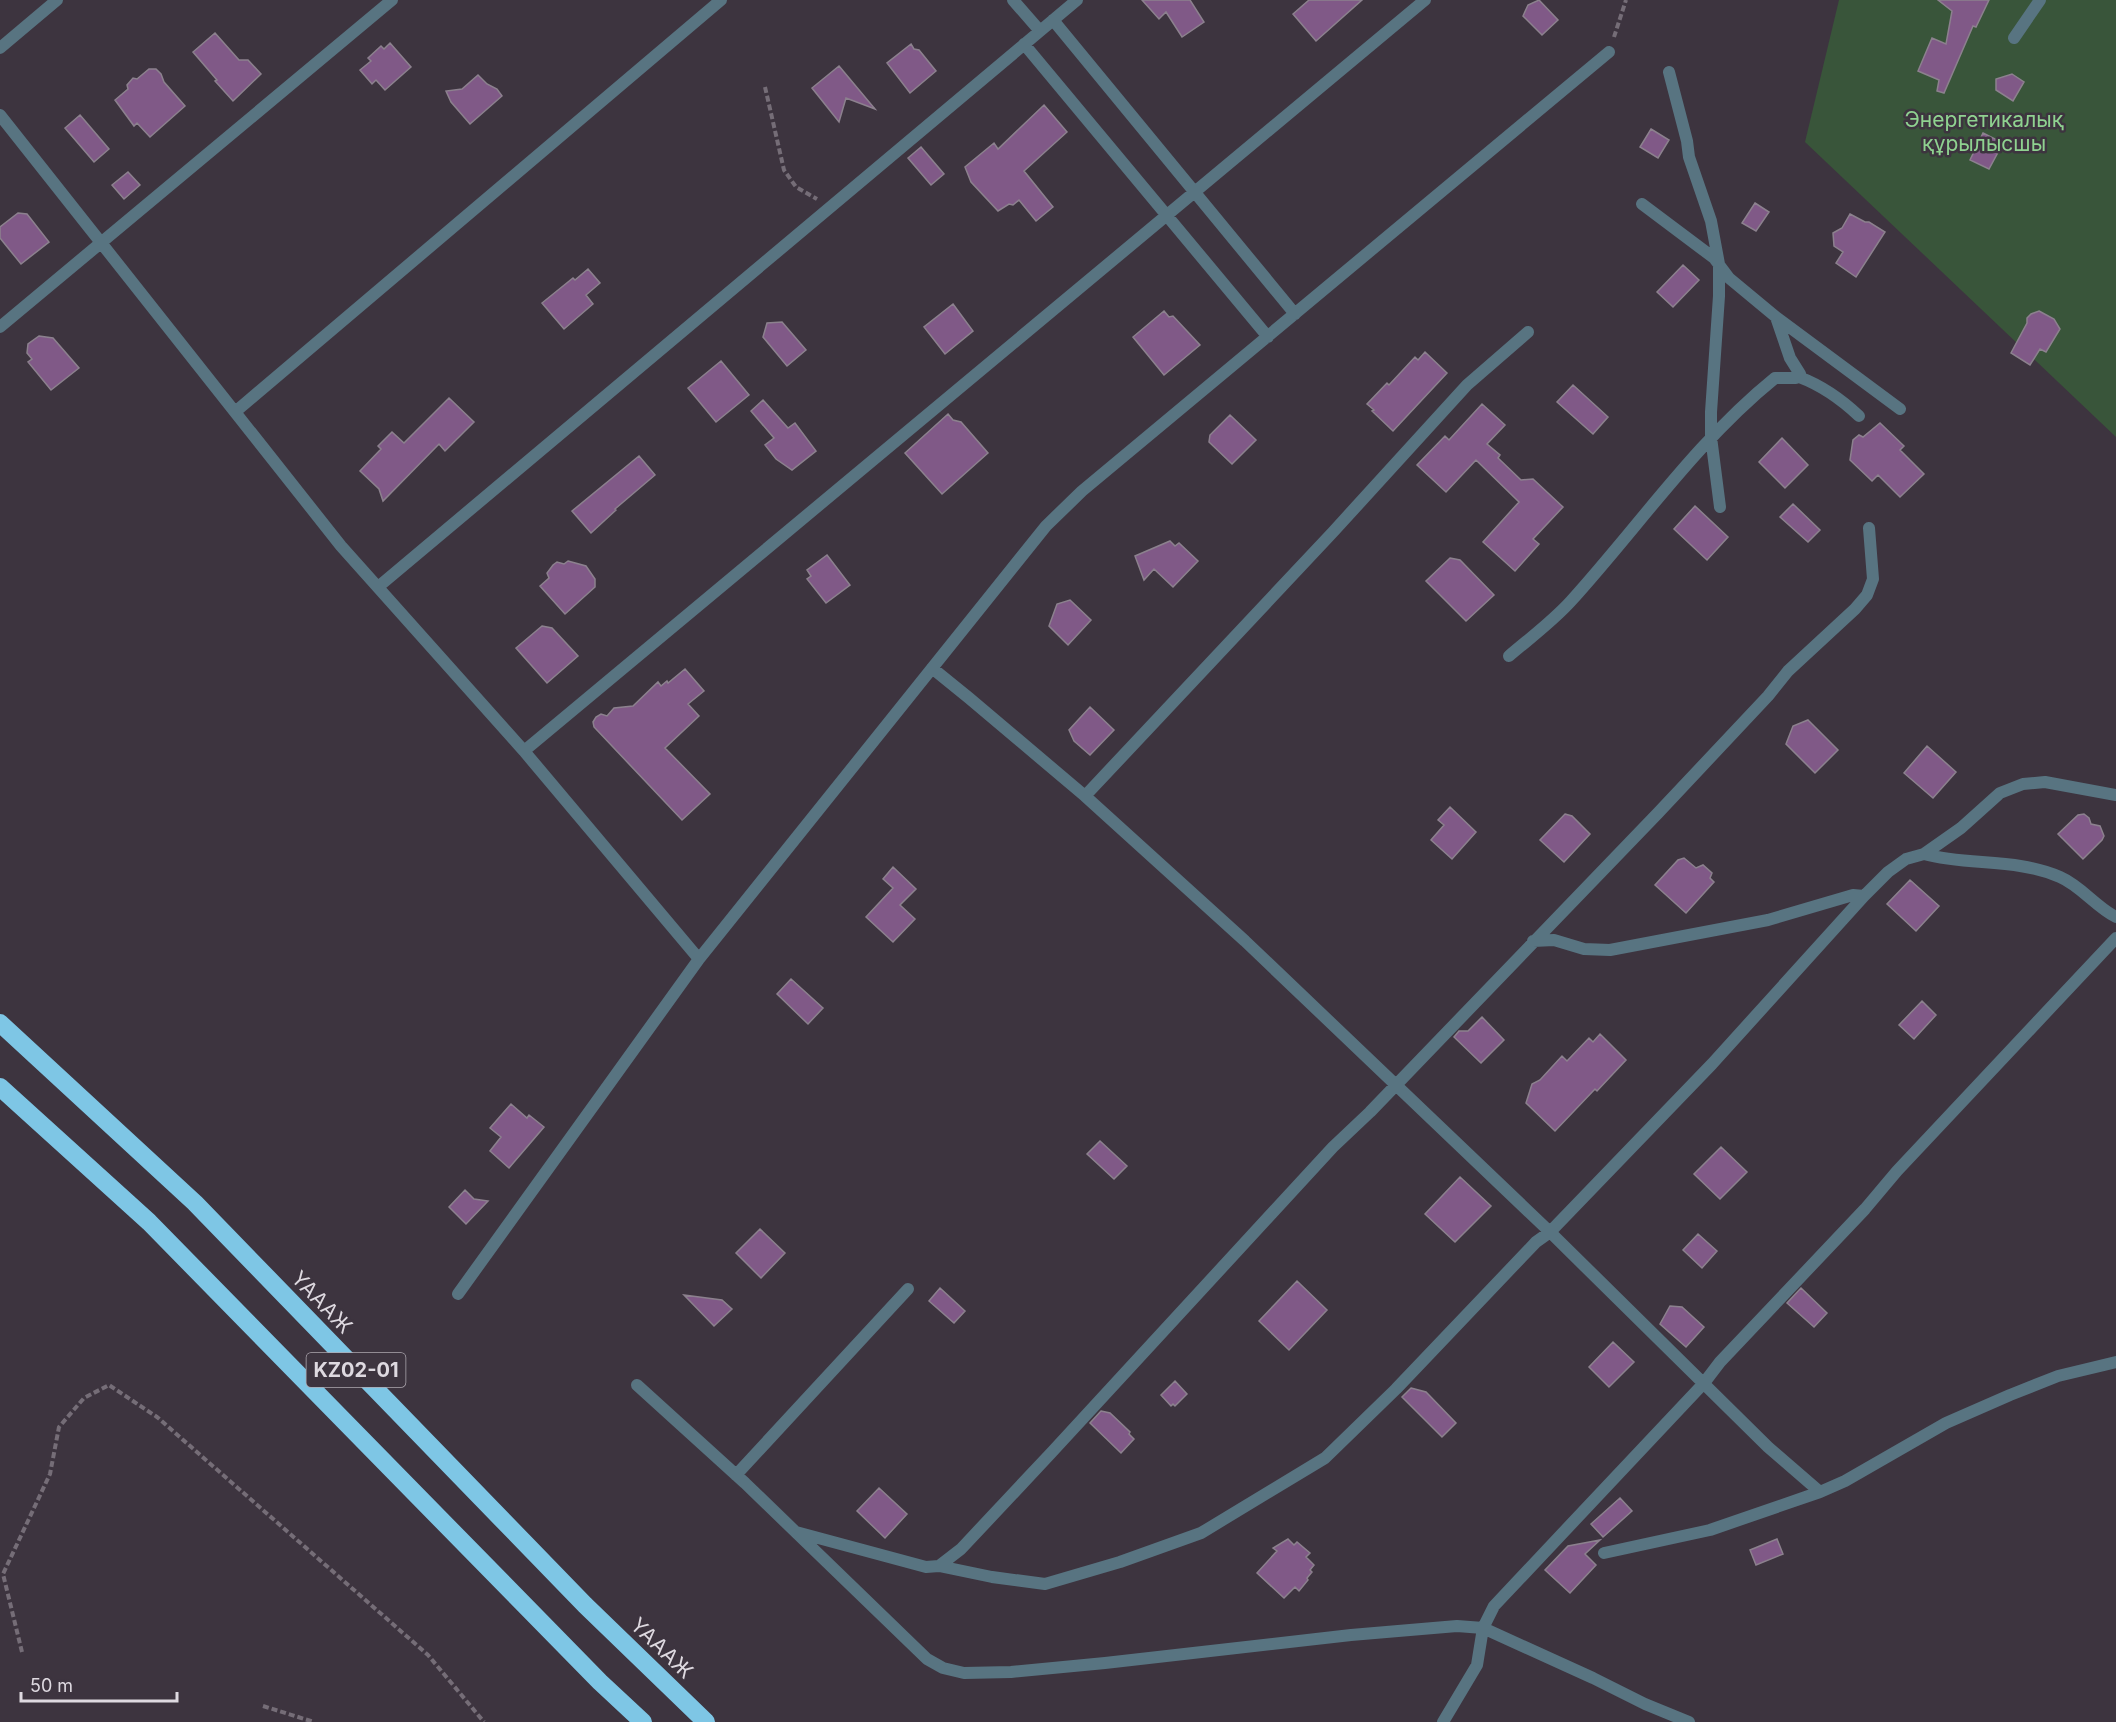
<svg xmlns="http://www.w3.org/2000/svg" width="2116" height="1722" font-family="Inter,sans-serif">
<rect width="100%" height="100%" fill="#3d343f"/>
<path fill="#39553a" d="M1839,0H2116V437L1805,142Z"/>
<path fill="#805987" stroke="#8c818e" stroke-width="1.5" d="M1142,0H1190L1204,22L1182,37L1166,12L1159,19Z
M1309,0H1362L1316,41L1293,14Z
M1539,0L1558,20L1542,35L1523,16L1528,5Z
M1938,0H1989L1976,27L1973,26L1944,93L1937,91L1939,80L1918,71L1932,38L1946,44L1952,11Z
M215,33L239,60H248L261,74L233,101L215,81L217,80L193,52Z
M390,43L411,67L385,90L376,80L372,84L360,70L371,61L368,58L381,46L384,49Z
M911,44L914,49L919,50L936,71L910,93L887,63Z
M839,66L875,109L846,98L839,122L812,88Z
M149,69H156L161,74L164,82L185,106L150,137L137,123L134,126L115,100L128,89L127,85L133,78L137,79Z
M2012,74L2024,82L2013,101L1996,90V79Z
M478,75L487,84L497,89L502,96L470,124L451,102L446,91L462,89Z
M1044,105L1067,132L1024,171L1053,207L1036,221L1019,200L1013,205L1009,204L998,211L971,182L965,167L994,143L998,149Z
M80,115L109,149L94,162L65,128Z
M1651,129L1669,140L1658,158L1640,147Z
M1983,133L2003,143L1989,169L1970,160Z
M921,147L944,174L931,185L908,158Z
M128,172L140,185L124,199L112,185Z
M1755,203L1769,212L1756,231L1742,223Z
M18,213L27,214L49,242L21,264L0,238V227Z
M1850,214L1865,222H1869L1885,232L1856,277L1836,263L1843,252L1834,246L1833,233L1842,228Z
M1683,265L1699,280L1673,307L1657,292Z
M588,269L600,283L586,295L593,304L564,329L542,303L573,278L575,280Z
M953,304L973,331L945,354L924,327Z
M1164,311L1169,317L1173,316L1200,345L1164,375L1133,337Z
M2039,311L2054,319L2060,329L2046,352L2040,349L2030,365L2011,353L2027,323V318L2031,314Z
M782,322L806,350L787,366L763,337L767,323Z
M39,336L53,338L79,368L51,390L28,362L32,359L27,353L28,344Z
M1425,352L1447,373L1393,431L1372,411L1374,410L1367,404L1387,383L1389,385L1415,357L1418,360Z
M721,361L749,395L716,422L688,388Z
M1573,385L1608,417L1593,434L1557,402Z
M449,398L474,422L445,451L439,444L383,501L379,489L360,471L381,449L378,446L392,432L404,443Z
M763,400L788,428L795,423L816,451L792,470L776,459L765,445L774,438L751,411Z
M1482,404L1505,425L1487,444L1500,455L1498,458L1521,480L1533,479L1563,507L1533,539L1539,544L1515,571L1483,542L1519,502L1476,460L1446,492L1417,465L1445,436L1449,440Z
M948,414L953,420L961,422L988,453L942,494L905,453Z
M1230,415L1256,440L1232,464L1209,442L1210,435Z
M1880,423L1904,446L1900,450L1924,474L1900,497L1878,475L1872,481L1850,460L1853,440L1859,435L1863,437Z
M1782,438L1808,465L1785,488L1759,462Z
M639,456L655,475L615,509L616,510L591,533L572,511Z
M1793,504L1820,530L1808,542L1780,517Z
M1695,506L1728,537L1707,560L1674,529Z
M1170,541L1175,546L1179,543L1198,561L1173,587L1154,569L1144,580L1135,556Z
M827,555L850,585L826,603L807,579L811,576L807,570Z
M1450,558L1460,560L1494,595L1466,621L1426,581Z
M568,561L586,566L595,579V587L565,614L540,586L549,578L547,573L553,565L557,562L564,564Z
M1070,600L1091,620L1068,645L1049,626L1057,604Z
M542,626L552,628L578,656L547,683L516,648Z
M685,669L704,691L688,704L699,716L665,748L710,794L682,820L594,727L593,722L596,717L601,714L607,716L614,708L633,706L658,682L661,686L667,681L668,683Z
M1090,707L1114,730L1090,755L1074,741L1069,730Z
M1808,720L1838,750L1815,773L1786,744L1793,726Z
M1927,746L1956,772L1933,798L1904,773Z
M1450,807L1476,832L1452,859L1431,840L1444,825L1438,820Z
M1565,814L1572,816L1590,834L1564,862L1540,840Z
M2084,814L2089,818L2091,824L2100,826L2104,836L2102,840L2083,859L2058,834L2078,815Z
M1684,858L1696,868L1703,865L1712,873L1710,878L1714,882L1686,913L1655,885L1678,860Z
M893,867L916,889L900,905L915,919L893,942L866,917L893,888L883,879Z
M1910,880L1939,906L1916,931L1887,904Z
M791,979L823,1008L808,1024L777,994Z
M1922,1001L1936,1015L1914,1039L1899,1025Z
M1482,1017L1504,1040L1481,1063L1454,1037L1459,1031H1468Z
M1600,1034L1626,1060L1597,1091L1595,1089L1555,1131L1526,1103L1532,1084L1540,1080L1562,1056L1567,1061L1589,1038L1593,1042Z
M511,1104L527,1118L529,1115L544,1127L509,1168L490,1151L501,1137L490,1128Z
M1100,1141L1127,1166L1114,1179L1087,1154Z
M1721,1147L1747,1172L1720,1199L1694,1174Z
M1460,1177L1491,1206L1455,1242L1425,1214Z
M465,1190L474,1199L488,1201L466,1224L449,1207Z
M760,1229L785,1253L761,1278L736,1253Z
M1698,1234L1717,1251L1702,1268L1683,1250Z
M1297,1281L1327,1310L1289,1350L1259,1321Z
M940,1288L965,1311L954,1323L929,1301Z
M1801,1288L1827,1313L1814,1327L1787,1303Z
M684,1295L722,1300L732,1309L714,1326Z
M1670,1306L1682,1307L1704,1327L1686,1347L1660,1324Z
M1613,1342L1634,1362L1609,1387L1589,1367Z
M1175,1381L1187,1394L1175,1406L1173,1404L1171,1406L1161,1395Z
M1411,1388L1426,1392L1456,1423L1442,1437L1402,1397Z
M1101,1411L1110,1413L1130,1432L1129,1434L1134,1439L1121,1453L1090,1423Z
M879,1488L907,1514L885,1538L857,1511Z
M1620,1498L1632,1511L1603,1537L1591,1524Z
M1288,1539L1294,1545L1297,1542L1310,1553L1306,1557L1314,1565L1310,1570L1312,1572L1307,1578L1308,1580L1299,1591L1295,1587L1284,1598L1257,1573L1277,1551L1273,1548Z
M1777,1539L1783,1554L1756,1565L1750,1550Z
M1600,1540L1585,1554L1596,1565L1570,1593L1545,1570L1568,1546Z"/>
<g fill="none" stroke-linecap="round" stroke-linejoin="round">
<path stroke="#756d77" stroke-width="4" stroke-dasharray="6 3" stroke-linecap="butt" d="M1614,37L1626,0
M765,87L784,170L796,187L817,199
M22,1652L3,1574L50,1474L59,1427L84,1398L109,1385L157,1417L428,1655L484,1722
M263,1706L314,1722"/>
<path stroke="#587481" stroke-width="12" d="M1013,0L1040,31
M1053,20L1295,314
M2014,38L2040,0
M1024,44L1268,337
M0,48L57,0
M1669,72L1687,141L1689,157L1711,221L1719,264V296L1711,412V437L1720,507
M0,115L341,546L524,751L699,959
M1642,204L1714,258L1729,278L1776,317L1900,409
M0,327L392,0
M1799,377C1823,386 1841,399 1859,416
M235,412L721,0
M378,587L1077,0
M1509,656C1530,638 1553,621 1571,601C1639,526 1696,442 1775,378H1796L1800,374L1790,358L1776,317
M932,668L969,698L1085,796L1245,941L1550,1232L1768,1447L1820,1492
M524,751L1425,0
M1085,796L1333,532L1467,385L1528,332
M1924,854C1968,866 2017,858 2060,877C2081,886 2096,907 2116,917
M1533,941L1554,940L1584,949L1610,950L1768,920L1853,895L1864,896
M458,1294L699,959L1046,526L1082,491L1609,52
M637,1385L745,1483L927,1659L943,1668L964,1673L1011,1672L1105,1663L1351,1635L1457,1626L1483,1628L1593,1678L1645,1704L1689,1722
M736,1475L908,1289
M796,1532L926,1567L939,1566L961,1549L1052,1452L1333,1147L1370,1112L1658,813L1768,696L1788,671L1855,609L1867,595L1873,579L1869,528
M1604,1553L1710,1530L1820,1492L1845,1481L1946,1423L2010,1395L2058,1376L2116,1362
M939,1566L992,1577L1045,1584L1120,1562L1201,1533L1325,1458L1396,1389L1536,1242L1550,1232L1712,1064L1864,896L1888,872L1906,859L1924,854L1961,828L2000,793L2023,784L2045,782L2116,795
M1443,1722L1477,1665L1483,1628L1494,1606L1704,1383L1720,1362L1865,1209L1897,1171L2116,938"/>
<path stroke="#7ec6e5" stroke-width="18" d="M0,1023L195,1203L585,1605L706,1722
M0,1087L149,1222L600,1682L643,1722"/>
</g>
<g text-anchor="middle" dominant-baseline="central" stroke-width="5" stroke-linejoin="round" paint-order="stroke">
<rect fill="#3d343f" stroke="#aea8b0" stroke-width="1.5" x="306.5" y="1353" width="99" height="34" rx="4.5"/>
<g font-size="20" font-weight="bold" fill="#ded9e0">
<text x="356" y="1370">KZ02-01</text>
</g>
<g font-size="21" fill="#8fd290" stroke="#3d343f">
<text x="1984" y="119">Энергетикалық<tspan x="1984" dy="24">құрылысшы</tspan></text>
</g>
<g font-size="21" fill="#ded9e0" stroke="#3d343f">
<text transform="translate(322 1302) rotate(46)">ҮАААЖ</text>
<text transform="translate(662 1648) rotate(44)">ҮАААЖ</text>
</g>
</g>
<path d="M21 1692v9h156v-9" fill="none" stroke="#ded9e0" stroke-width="3"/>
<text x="30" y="1692" font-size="18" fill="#ded9e0" stroke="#3d343f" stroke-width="4.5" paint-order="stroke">50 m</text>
</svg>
